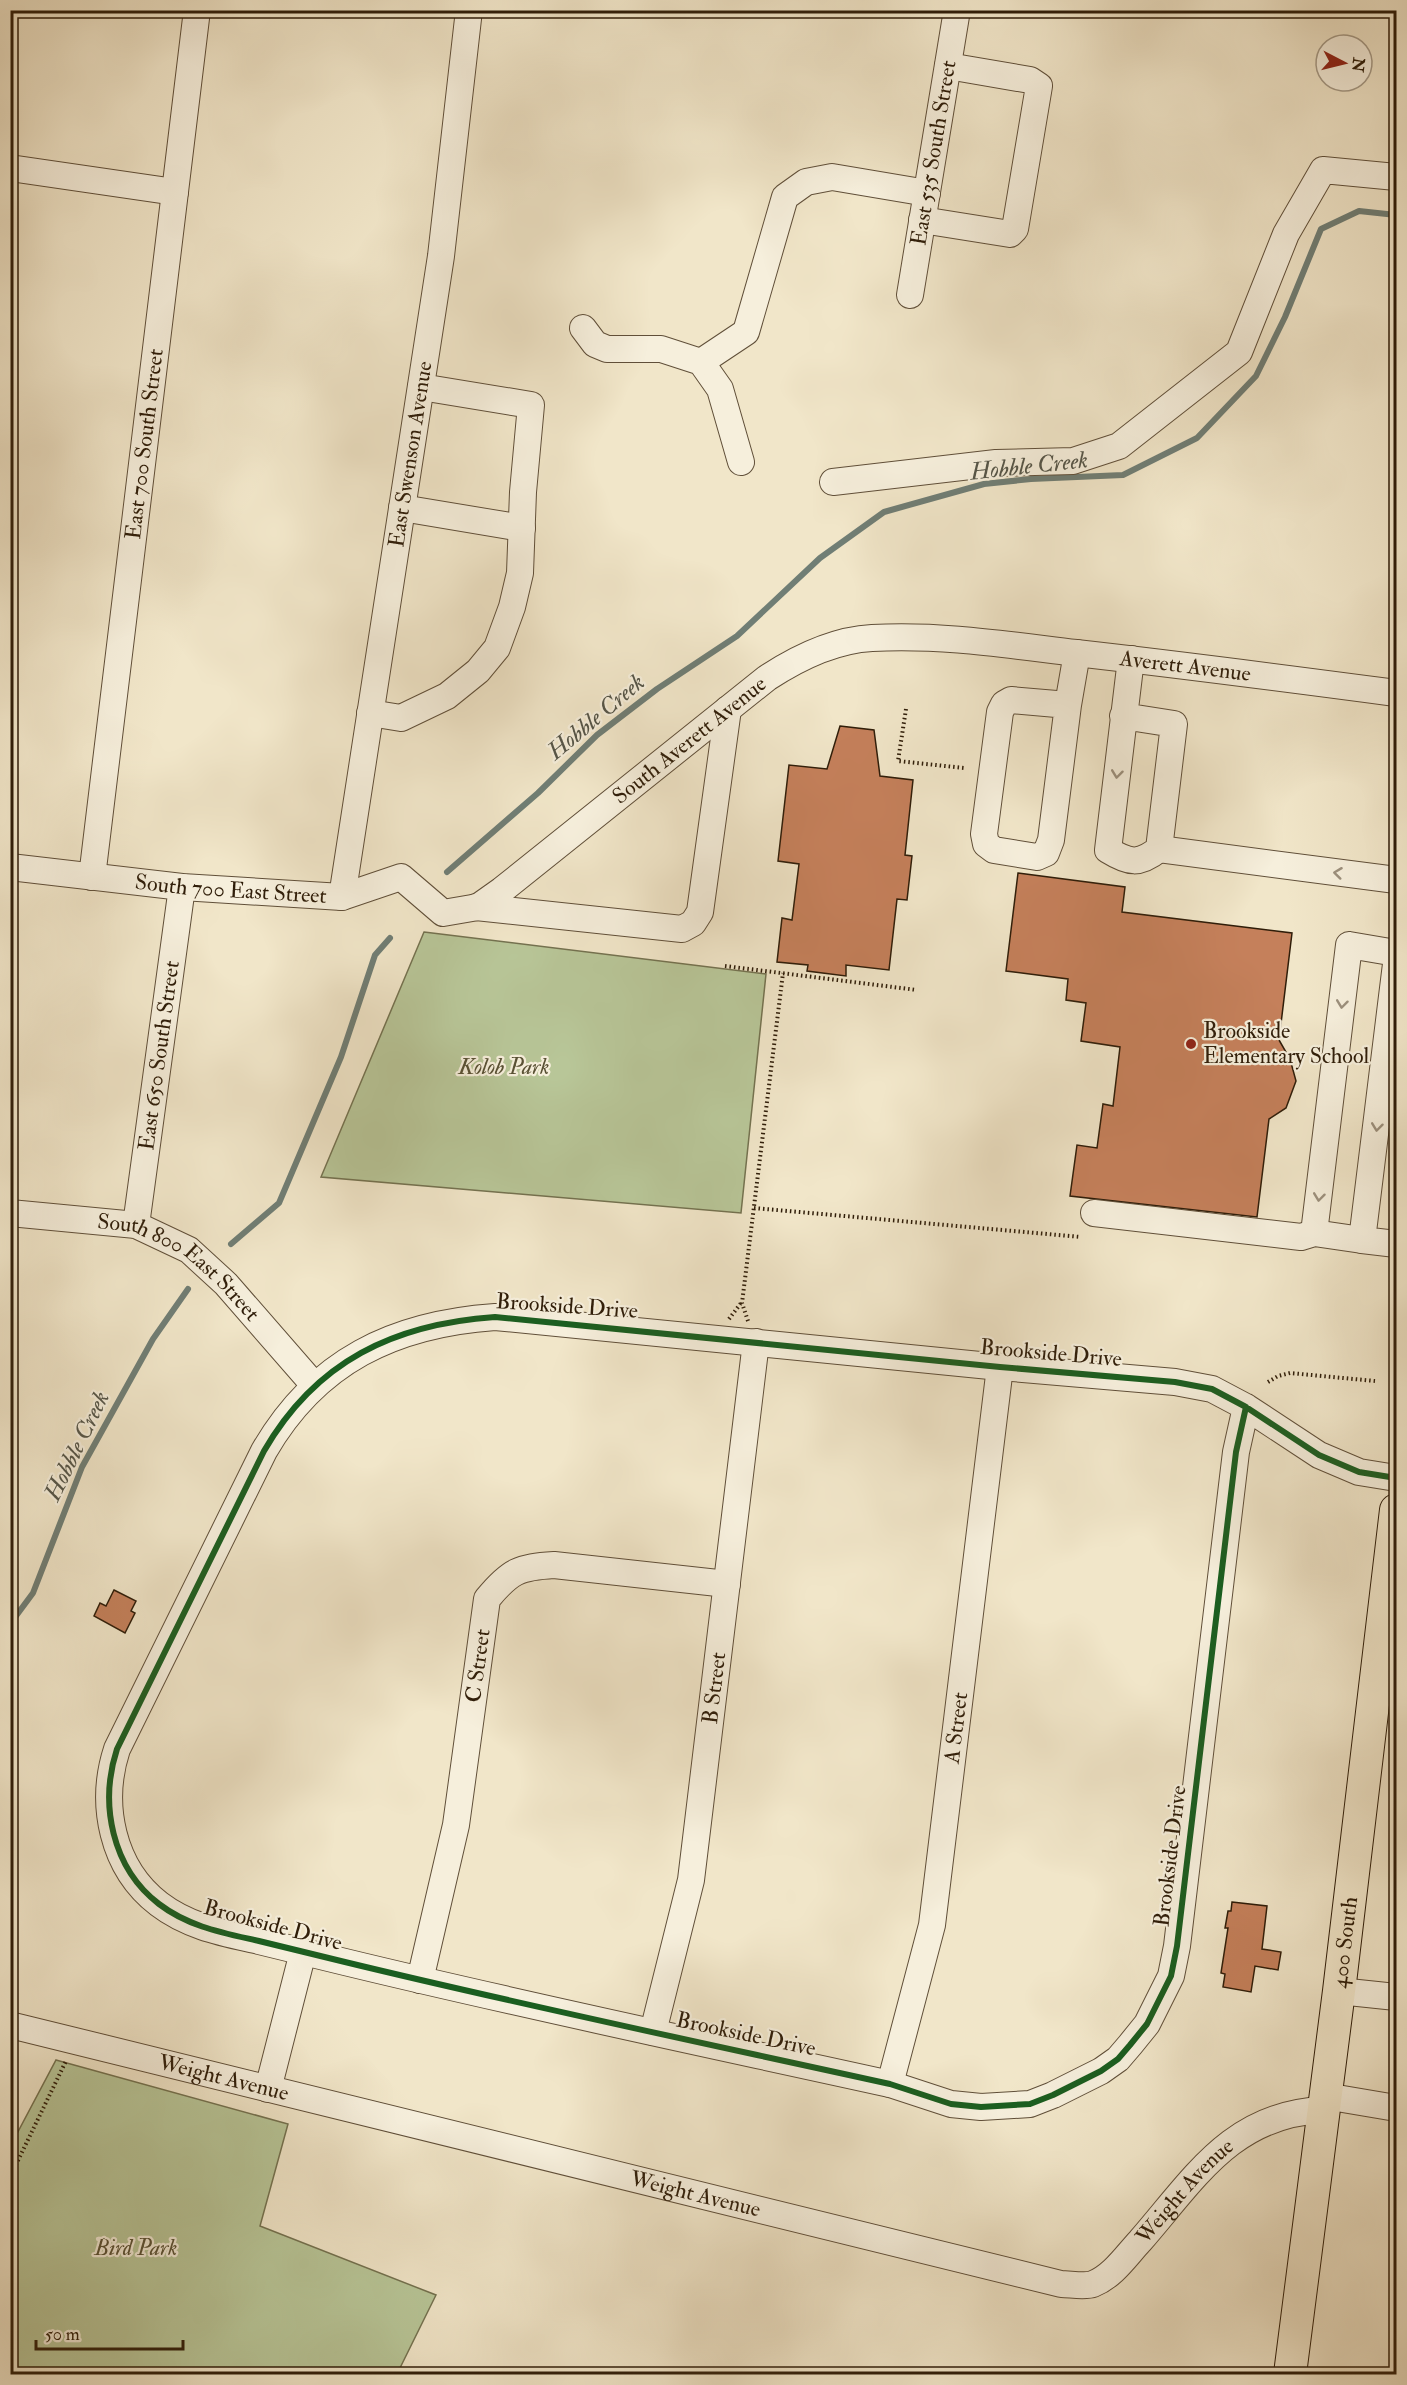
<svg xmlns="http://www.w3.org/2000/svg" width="1407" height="2385" font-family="'IM FELL Double Pica',serif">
<rect width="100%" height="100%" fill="#f1e6c9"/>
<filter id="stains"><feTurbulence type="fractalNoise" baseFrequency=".00333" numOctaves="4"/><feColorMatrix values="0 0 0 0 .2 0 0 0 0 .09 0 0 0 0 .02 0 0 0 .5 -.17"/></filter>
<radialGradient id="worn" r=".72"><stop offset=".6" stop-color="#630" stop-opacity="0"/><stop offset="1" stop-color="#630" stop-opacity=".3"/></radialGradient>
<path fill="#b8c698" stroke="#747250" stroke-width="1.5" d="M424,932L766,974L741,1213L321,1177Z
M56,2060L288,2124L260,2226L436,2295L397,2374H11V2145Z"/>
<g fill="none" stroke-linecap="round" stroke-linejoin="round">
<path stroke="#707e75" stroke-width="6" d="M447,872L538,793L597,735L657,689L737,636L820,558L884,512L984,484L1031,479L1123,475L1197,438L1256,376L1285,317L1321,229L1359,211L1396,215
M231,1244L279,1203L341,1057L375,955L390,938
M10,1624L33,1593L82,1467L153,1339L188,1289"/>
</g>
<path fill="#c5805b" stroke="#2f1d09" stroke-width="1.5" d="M840,726L874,730L880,776L913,780L905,855L912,856L907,900L897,899L889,970L846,965V976L807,971L808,965L777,962L782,918L792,920L799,864L778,861L789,765L827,769Z
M1018,873L1125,887L1122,912L1292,933L1279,1040L1290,1059L1296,1081L1286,1108L1269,1119L1257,1217L1070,1196L1077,1145L1097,1148L1103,1104L1113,1106L1120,1047L1081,1041L1086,1003L1066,1000L1068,979L1006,971Z
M114,1590L136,1601L131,1611L135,1613L125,1633L94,1616L100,1603L106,1606Z
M1232,1902L1267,1906L1262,1949L1281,1952L1278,1970L1255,1966L1251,1992L1223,1987L1225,1974L1221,1973L1228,1928H1225L1228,1911H1231Z"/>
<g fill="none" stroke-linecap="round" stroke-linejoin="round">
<defs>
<g id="minor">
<path d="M10,168L175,192"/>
<path d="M922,220L1010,234L1015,229L1039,86L1030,80L948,66"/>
<path id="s1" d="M910,295L957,10"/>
<path d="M583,328L595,344L607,349H661L701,362L720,389L741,462"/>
<path d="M701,362L746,332L785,197L806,182L832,177L927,193"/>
<path d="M833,482L996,463L1073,461L1119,446L1239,352L1286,234L1323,170L1396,177"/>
<path d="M402,508L522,528"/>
<path d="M1068,705L1011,700L1004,704L1000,712L984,834L986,844L994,850L1037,857L1046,853L1051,840L1068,705L1077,653"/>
<path d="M370,713L401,718L447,696L478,671L497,648L512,607L520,573L523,492L531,405L421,387"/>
<path d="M1123,716L1174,724L1159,849C1139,865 1129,863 1108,850L1131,659"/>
<path d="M1159,849L1396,880"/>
<path id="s2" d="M10,867L182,887L342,897L401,877L443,913L478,907L502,890L767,678C799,657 834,640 872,638C940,634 1009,645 1076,653C1183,665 1290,679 1396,693"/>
<path id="s3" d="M92,877L197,10"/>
<path id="s4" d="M342,897L441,256L469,10"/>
<path d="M476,907L682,929L693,923L700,912L728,709"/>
<path d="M1396,964L1362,1240L1396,1244"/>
<path id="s5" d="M10,1213L136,1225L189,1250L226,1284L314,1385"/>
<path d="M1094,1213L1301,1237L1314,1233L1362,1240"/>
<path id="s6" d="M136,1225L182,887"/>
<path d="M1314,1233L1349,945L1396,953"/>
<path d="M1246,1407L1236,1452L1177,1946L1171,1976L1147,2024L1130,2045L1118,2059L1101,2071L1053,2095L1030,2104L981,2107L951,2104L890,2084C708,2044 526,2006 345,1962C316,1955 288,1948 259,1941C224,1933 189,1927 159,1904C112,1868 99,1804 117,1749L264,1451C316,1361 394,1324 495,1317L1000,1367L1175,1382L1212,1389L1246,1407L1319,1455L1359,1472L1396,1478"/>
<path id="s7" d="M420,1980L456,1825L487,1599C510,1571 519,1567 554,1565L727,1584"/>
<path d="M1339,1991L1396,1997"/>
<path id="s8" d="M10,2025L1061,2284C1070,2284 1085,2287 1093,2284C1113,2276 1126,2256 1140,2241C1195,2178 1232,2114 1323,2110"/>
<path id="s9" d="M653,2032L691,1880L756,1342"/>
<path id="s10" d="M890,2084L932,1925L1000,1367"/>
<path d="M268,2089L303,1952"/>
<path d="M1325,2096L1396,2108"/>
</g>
<g id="major">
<path id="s11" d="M1290,2374L1339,1991L1396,1510"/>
</g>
</defs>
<use href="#minor" stroke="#604f39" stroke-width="28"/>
<use href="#major" stroke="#2f1d09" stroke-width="34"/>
<path stroke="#2f1d09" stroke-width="4" stroke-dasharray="1.5 3" stroke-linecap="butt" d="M906,709L898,761L964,768
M725,966L917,990
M754,1208L1081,1237
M729,1319L741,1303
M748,1321L742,1303L783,973
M1268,1382L1278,1376L1290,1373L1375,1381
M10,2177L66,2061"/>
<use href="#minor" stroke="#f6efdc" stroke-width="26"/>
<use href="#major" stroke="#f1e6c9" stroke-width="32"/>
<defs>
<path id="cycleway" d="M1246,1407L1236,1452L1177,1946L1171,1976L1147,2024L1130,2045L1118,2059L1101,2071L1053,2095L1030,2104L981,2107L951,2104L890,2084C708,2044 526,2006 345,1962C316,1955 288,1948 259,1941C224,1933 189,1927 159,1904C112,1868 99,1804 117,1749L264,1451C316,1361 394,1324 495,1317L1000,1367L1175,1382L1212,1389L1246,1407L1319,1455L1359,1472L1396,1478"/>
</defs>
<use href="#cycleway" stroke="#f6efdc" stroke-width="10"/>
<use href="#cycleway" stroke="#1b5e20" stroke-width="6"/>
</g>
<defs><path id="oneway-chevron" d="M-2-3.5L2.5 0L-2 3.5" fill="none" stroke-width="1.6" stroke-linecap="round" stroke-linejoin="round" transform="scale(1.5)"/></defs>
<g stroke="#9c907d">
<use href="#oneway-chevron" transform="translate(1117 774) rotate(97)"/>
<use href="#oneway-chevron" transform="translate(1338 873) rotate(-173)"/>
<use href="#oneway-chevron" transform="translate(1342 1004) rotate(97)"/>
<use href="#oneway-chevron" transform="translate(1377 1127) rotate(97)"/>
<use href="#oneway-chevron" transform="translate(1319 1197) rotate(97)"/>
</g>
<circle fill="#8f2418" stroke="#f6efdc" stroke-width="2" cx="1191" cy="1044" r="6"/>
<g text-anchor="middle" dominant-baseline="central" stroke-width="4.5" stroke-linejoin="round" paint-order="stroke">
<g font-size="22" fill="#2f1d09" stroke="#f6efdc">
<text stroke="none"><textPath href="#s1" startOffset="144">East 535 South Street</textPath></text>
<text stroke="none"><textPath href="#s3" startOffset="436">East 700 South Street</textPath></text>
<text stroke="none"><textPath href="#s4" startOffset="448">East Swenson Avenue</textPath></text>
<text stroke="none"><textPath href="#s2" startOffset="1284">Averett Avenue</textPath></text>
<text stroke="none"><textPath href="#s2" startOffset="756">South Averett Avenue</textPath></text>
<text stroke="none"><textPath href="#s2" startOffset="222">South 700 East Street</textPath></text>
<text stroke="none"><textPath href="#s6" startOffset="171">East 650 South Street</textPath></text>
<text stroke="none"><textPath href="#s5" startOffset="184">South 800 East Street</textPath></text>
<text transform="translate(567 1306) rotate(4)">Brookside Drive</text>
<text transform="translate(1051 1353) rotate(5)">Brookside Drive</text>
<text stroke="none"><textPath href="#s7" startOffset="320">C Street</textPath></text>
<text stroke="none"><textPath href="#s9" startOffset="350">B Street</textPath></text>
<text stroke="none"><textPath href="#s10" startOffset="363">A Street</textPath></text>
<text transform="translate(1170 1856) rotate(-83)">Brookside Drive</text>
<text transform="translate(273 1925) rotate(15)">Brookside Drive</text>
<text stroke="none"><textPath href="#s11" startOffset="435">400 South</textPath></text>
<text transform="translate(746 2034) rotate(12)">Brookside Drive</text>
<text stroke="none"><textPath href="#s8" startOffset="220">Weight Avenue</textPath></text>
<text stroke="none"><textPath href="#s8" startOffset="1246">Weight Avenue</textPath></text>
<text stroke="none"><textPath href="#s8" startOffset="706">Weight Avenue</textPath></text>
</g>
<g font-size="22" fill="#2f1d09" stroke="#f6efdc" text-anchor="start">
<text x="1203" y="1031">Brookside<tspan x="1203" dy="25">Elementary School</tspan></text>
</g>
<g font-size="22" font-style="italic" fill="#585034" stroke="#f6efdc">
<text x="504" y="1067">Kolob Park</text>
<text x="136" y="2248">Bird Park</text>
</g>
<g font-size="24" font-style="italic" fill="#555548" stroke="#f6efdc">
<text transform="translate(1029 466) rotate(-6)">Hobble Creek</text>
<text transform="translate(596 717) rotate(-40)">Hobble Creek</text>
<text transform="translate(77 1446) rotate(-64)">Hobble Creek</text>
</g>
</g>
<rect width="1407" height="2385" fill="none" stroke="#f1e6c9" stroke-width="36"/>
<rect x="12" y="12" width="1383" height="2361" fill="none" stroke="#2f1d09" stroke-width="3"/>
<rect x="18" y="18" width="1371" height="2349" fill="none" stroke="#2f1d09" stroke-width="1.5"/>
<g transform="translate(1344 63) rotate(97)"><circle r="28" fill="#f6efdc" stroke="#a69b88" stroke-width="1.5"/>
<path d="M0-4.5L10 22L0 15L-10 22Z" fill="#8f2418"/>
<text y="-9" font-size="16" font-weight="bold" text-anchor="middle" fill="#2f1d09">N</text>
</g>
<path d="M36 2340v9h147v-9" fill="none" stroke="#2f1d09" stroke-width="3"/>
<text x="45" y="2340" font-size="18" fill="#2f1d09" stroke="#f6efdc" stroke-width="4.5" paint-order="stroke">50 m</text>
<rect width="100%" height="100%" filter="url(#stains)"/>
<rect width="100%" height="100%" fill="url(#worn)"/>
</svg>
